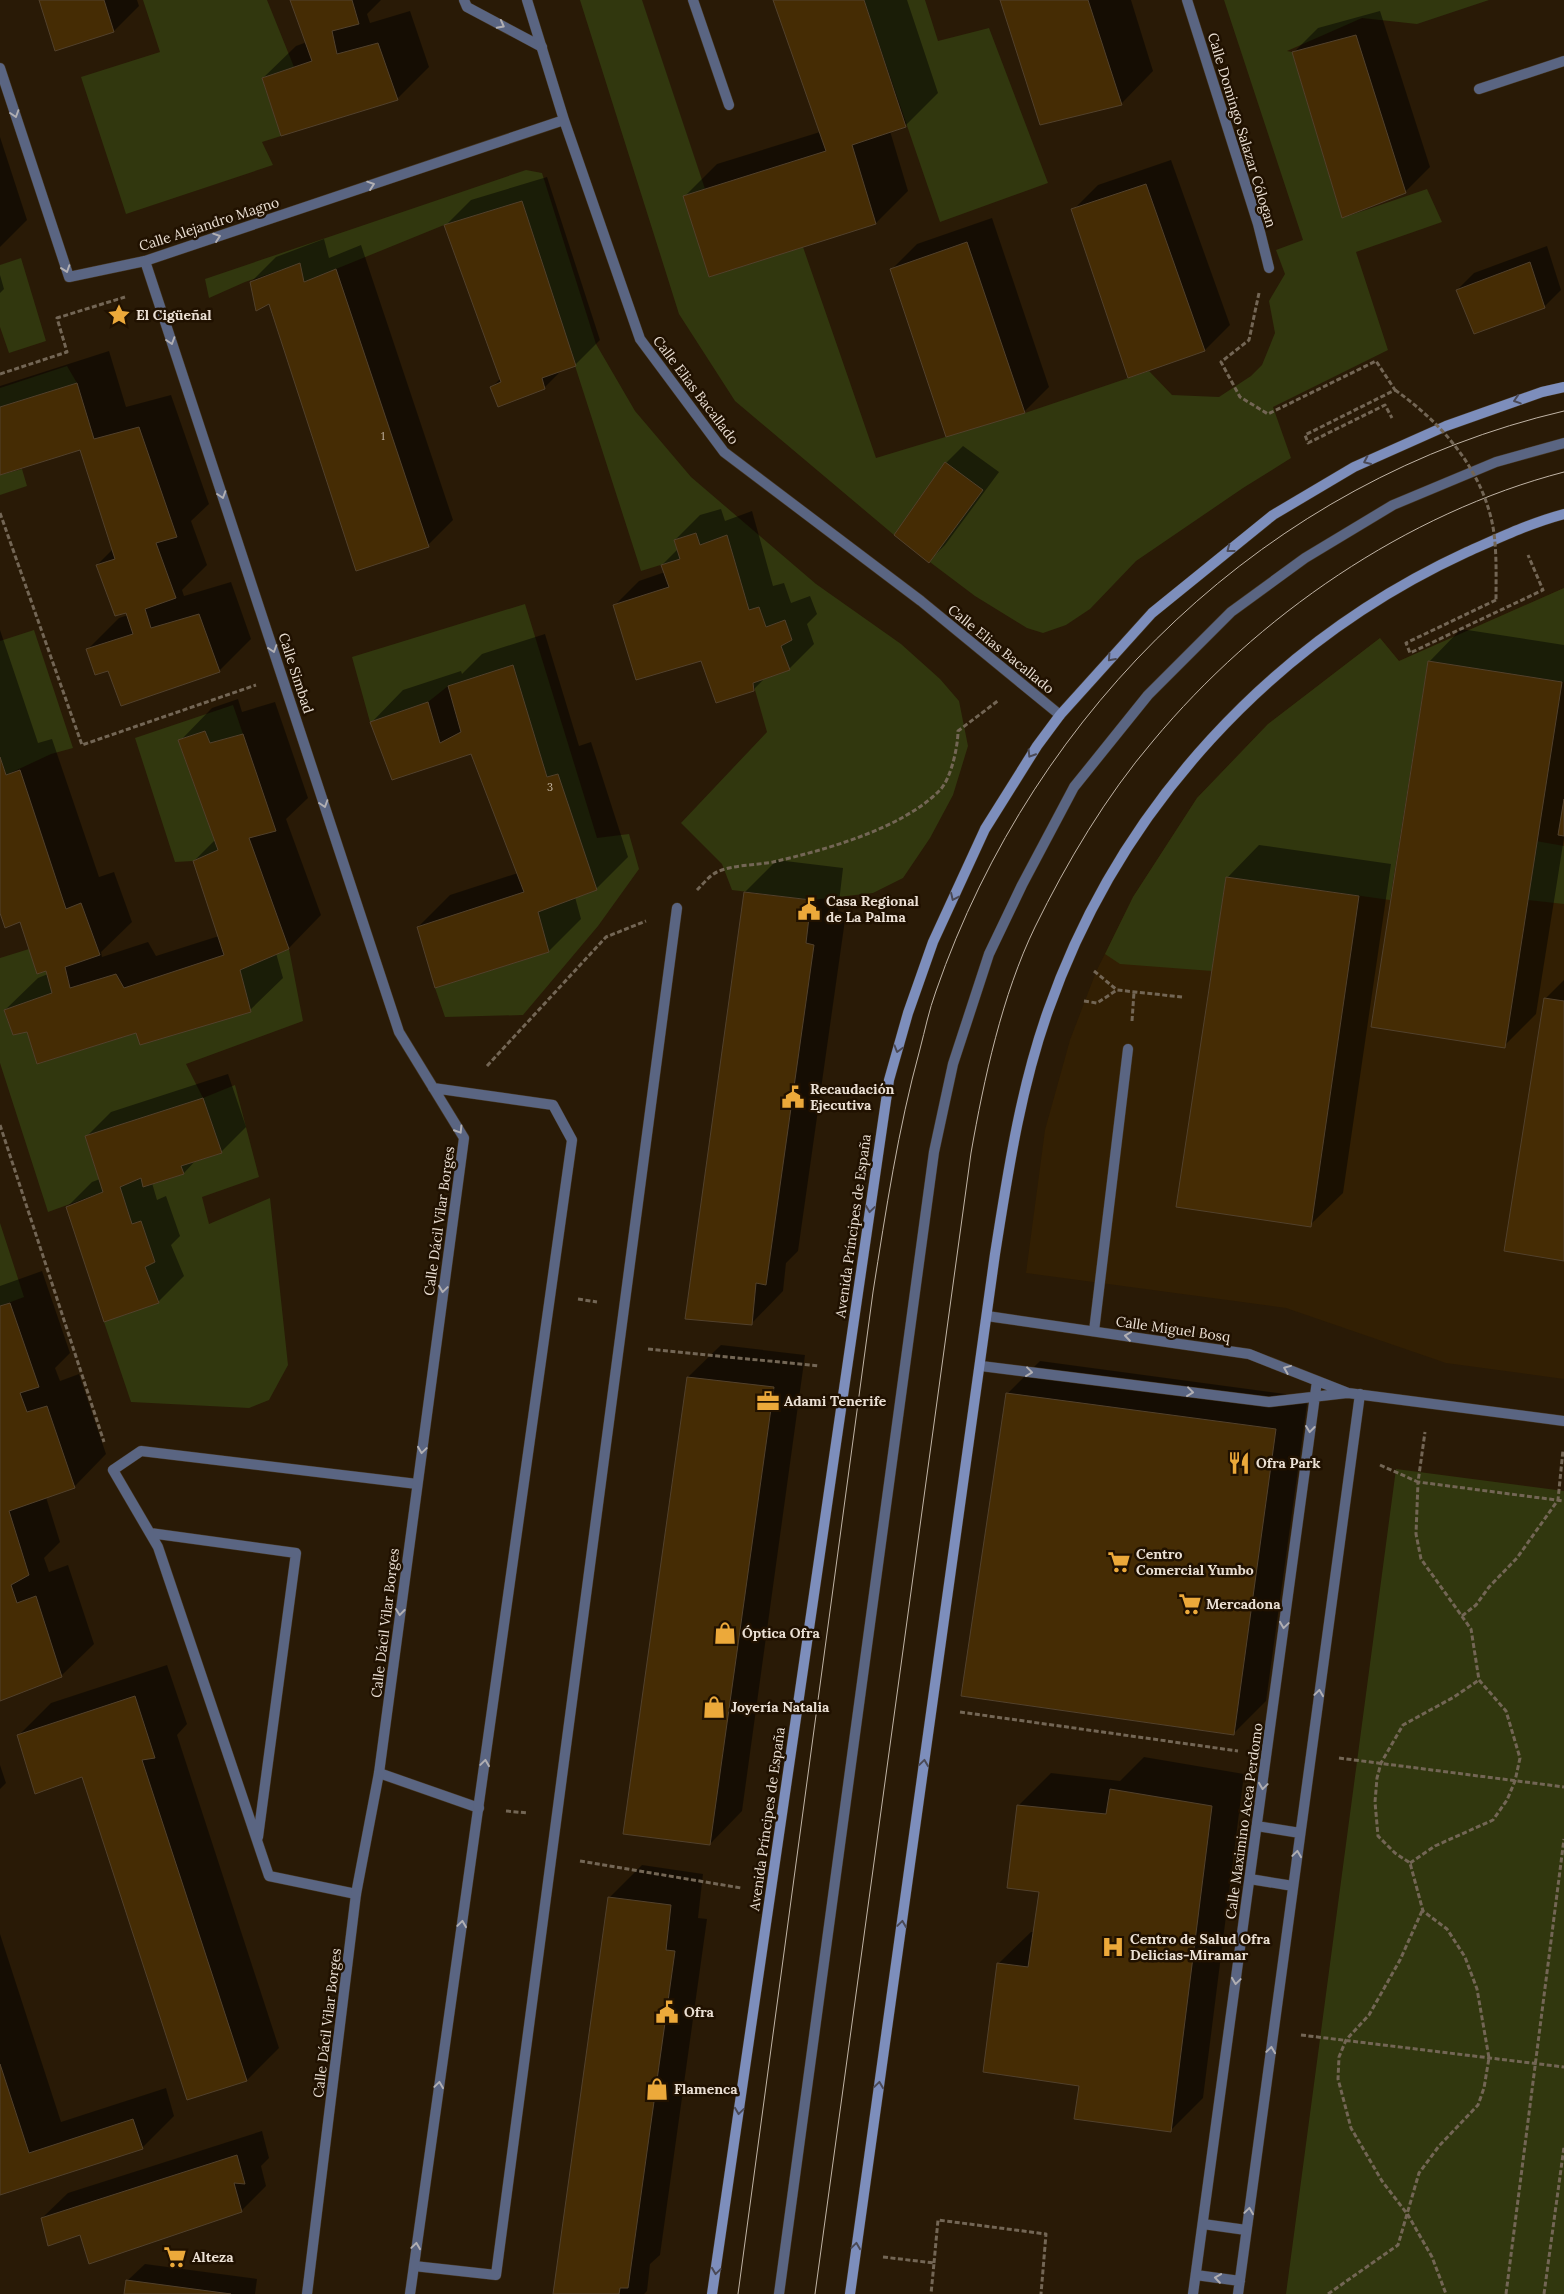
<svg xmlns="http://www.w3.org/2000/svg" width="1564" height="2294" font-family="Lora,serif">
<rect width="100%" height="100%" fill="#291a06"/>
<path fill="#321f03" d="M1564,588V1379L1446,1363L1286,1308L1026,1273L1045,1130L1070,1040L1096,972L1133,897L1197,798L1268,724L1380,638L1399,661Z"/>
<path fill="#31370e" d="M143,0H267L294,67L262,78L281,136L262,142L273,165L126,214L81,77L160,52Z
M580,0H642L705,189L684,196L709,277L803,247L876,458L1025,413L1149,371L1172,395L1219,397L1251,376L1262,365L1275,333L1269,301L1285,274L1276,250L1303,240L1224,0H1489L1417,24L1362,18L1287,51L1292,52L1342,218L1427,189L1442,222L1356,252L1388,350L1273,407L1291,458L1243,488L1136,561L1090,609L1066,625L1043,633L1027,628L975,596L894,535L735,401L679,314Z
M864,0H925L938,41L989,28L1048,183L940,222Z
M526,170L542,173L596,344L635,411L691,477L816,584L901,644L940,679L959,701L968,746L953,795L930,838L903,878L873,893L811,900L732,890L722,864L681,823L767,732L753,683L781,646L792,640L785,620L766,627L759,607L749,610L727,535L700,545L696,533L674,540L680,559L641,571L522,201L444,225L304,282L299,264L245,282L209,298L205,279Z
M21,258L46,341L9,353L0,327V265Z
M67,366L77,383L0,407V388Z
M22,469L27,486L0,495V475Z
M1564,588V682L1428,661L1390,900L1226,877L1212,971L1120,964L1105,954L1133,897L1197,798L1268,724L1380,638L1399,661Z
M525,604L597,838L629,834L639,869L598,926L523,1015L445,1017L435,988L549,952L538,912L597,890L558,774L547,777L513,666L448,686L428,702L370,722L352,657Z
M34,630L73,748L51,754L6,775L0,757V641Z
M233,705L243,734L210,743L205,731L178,740L218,850L193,861L175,862L135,738Z
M1536,841L1564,846V904L1528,900Z
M29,949L37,974L46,971L52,993L4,1010L13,1035L27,1032L37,1064L136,1033L251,1012L240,970L289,949L303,1021L186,1064L203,1098L235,1085L259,1177L202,1197L209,1224L270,1198L288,1365L269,1400L249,1408L131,1402L104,1322L159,1302L145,1267L155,1262L141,1221L132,1224L120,1187L141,1178L144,1187L184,1174L181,1166L222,1153L203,1098L85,1136L103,1192L48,1212L0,1063V958Z
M0,1223L24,1297L0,1306Z
M1396,1469L1564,1491V2294H1286Z"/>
<path fill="#0007" d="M40,0H137L139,6L114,31L56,49Z
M292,0H381L367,14L370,23L410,11L429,67L397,99L263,78L296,46L307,42Z
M775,0H907L938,93L906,125L890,131L908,191L876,223L710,275L685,196L717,164L820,132Z
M1001,0H1131L1153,71L1121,104Z
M1380,11L1430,167L1405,192L1293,53L1318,28Z
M0,137L27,220L0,247Z
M1171,160L1230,325L1205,350L1129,377L1073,210L1098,185Z
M547,177L600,340L575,365L563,369L544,388L492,387L501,378L446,225L471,200Z
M992,218L1049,387L1024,412L892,269L917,244Z
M324,239L329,258L361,245L453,520L428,545L270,303L251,282L276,257Z
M1547,246L1561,290L1544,307L1457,290L1474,273Z
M0,275L4,289L0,293Z
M109,351L126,407L171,395L209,504L191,521L207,565L182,590L184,596L231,582L251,639L219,671L109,670L87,650L119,618L128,615L97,565L113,549L81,449L0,474V386Z
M963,446L999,472L945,545L929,561L896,535L946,463Z
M721,509L725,521L752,511L773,586L784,583L791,603L810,596L817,614L807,624L814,644L789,669L766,677L753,690L614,606L639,581L665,572L662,565L678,549L675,540L700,515Z
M1461,629L1564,645V838L1536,1014L1504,1046L1429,662Z
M0,630L38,743L52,739L99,877L114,872L132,922L101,952L102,957L148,942L156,956L219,936L194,861L215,840L180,741L212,708L238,699L242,712L275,702L308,798L286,819L321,915L289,948L276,953L283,978L250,1010L137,1031L28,1030L5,1010L38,978L48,974L21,920L0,909Z
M545,634L579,746L591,742L628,857L596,889L575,897L581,919L549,951L418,927L450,895L518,873L472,752L393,779L371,723L403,690L461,671L462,674L482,654Z
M1259,845L1391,864L1343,1193L1310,1225L1227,878Z
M777,860L843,868L838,911L846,913L798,1251L786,1263L783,1291L751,1324L745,892Z
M1564,980V1259L1545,999Z
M228,1074L246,1127L221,1152L196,1160L184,1173L152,1183L157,1200L166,1196L180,1236L171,1245L184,1276L159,1301L105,1321L67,1207L92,1182L100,1179L86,1137L111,1112Z
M42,1271L70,1353L55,1368L60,1381L79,1374L106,1454L74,1487L46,1497L60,1542L44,1558L49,1572L68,1565L94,1644L61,1676L0,1699V1286Z
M721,1345L805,1355L742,1811L710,1844L688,1377Z
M1040,1361L1308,1397L1266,1701L1233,1734L1007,1394Z
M167,1665L187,1724L177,1735L279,2048L247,2080L82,1775L19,1735L51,1703Z
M1144,1757L1244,1774L1203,2098L1171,2130L1080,2085L998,1964L1031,1932H1034L1041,1891L1019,1805L1051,1773L1120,1781Z
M0,1765L6,1783L0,1789Z
M642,1865L703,1874L698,1918L707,1919L660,2255L650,2264L647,2291L644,2294H555L609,1898Z
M0,1934L61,2122L166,2088L174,2116L142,2148L0,2193Z
M262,2131L269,2158L261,2166L266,2186L241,2211L80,2234L42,2218L68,2193Z
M145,2264L257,2279L255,2294H126L128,2280Z"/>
<path fill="#452c04" stroke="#52412c" d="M39,0H104L114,32L55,51Z
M290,0H352L359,24L332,31L337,54L378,43L398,100L281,136L262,78L312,61Z
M773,0H864L906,127L852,145L876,224L709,277L683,196L826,151Z
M1000,0H1088L1122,105L1040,125Z
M1356,35L1406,193L1342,218L1292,52Z
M1146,184L1205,351L1128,378L1071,209Z
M522,201L576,366L542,378L545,389L498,407L490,387L501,382L444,225Z
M967,242L1025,413L946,437L890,269Z
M1530,262L1545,308L1474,334L1456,290Z
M300,263L304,282L336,269L429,547L356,571L269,304L256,311L250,282Z
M77,383L94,439L139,427L177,537L156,543L176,598L145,609L151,628L199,614L220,672L121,706L108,671L95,675L86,649L133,634L126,613L115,616L96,565L115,559L80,450L0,475V407Z
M945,462L983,490L929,563L894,535Z
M696,533L700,545L727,535L749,610L759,607L766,627L785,620L792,640L781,646L790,670L753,683L754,691L716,703L701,661L636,680L613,605L669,587L661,565L680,559L674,540Z
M1428,661L1562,682L1505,1048L1371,1027Z
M513,665L547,777L558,774L597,890L538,912L549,952L435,988L417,927L524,892L471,754L392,780L370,722L428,702L440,743L461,732L448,686Z
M205,731L210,743L243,734L276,831L249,838L289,949L240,970L251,1012L140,1045L136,1033L37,1064L27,1032L13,1035L4,1010L52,993L46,971L37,974L20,922L5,928L0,913V757L6,775L20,770L66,909L81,903L100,955L65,967L70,988L116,974L124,988L224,955L193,861L218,850L178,740Z
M1564,799V836L1558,835Z
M1226,877L1359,896L1311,1227L1176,1207Z
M744,892L811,900L806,943L814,945L766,1285L756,1283L752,1325L685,1319Z
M1544,998L1564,1001V1261L1504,1251Z
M203,1098L222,1153L181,1166L184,1174L143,1187L141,1178L120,1187L132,1224L141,1221L155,1262L145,1267L159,1303L104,1322L66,1207L103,1192L85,1136Z
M10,1303L39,1387L20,1393L27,1412L47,1406L75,1488L9,1511L29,1575L11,1585L17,1603L36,1596L62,1677L0,1701V1306Z
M687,1377L774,1387L710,1845L623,1834Z
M1006,1393L1276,1429L1234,1735L961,1696Z
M135,1696L155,1758L142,1760L247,2081L187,2100L82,1777L35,1794L17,1735Z
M1110,1789L1212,1806L1171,2132L1074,2119L1079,2086L983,2072L997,1963L1028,1967L1039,1892L1007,1888L1017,1805L1106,1814Z
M608,1897L671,1905L666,1950L675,1951L628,2288H620L619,2294H553Z
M0,2064L29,2153L133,2119L143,2149L0,2195Z
M237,2155L245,2184L234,2183L242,2212L89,2264L80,2235L48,2246L41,2218Z
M126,2280L231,2294H124Z"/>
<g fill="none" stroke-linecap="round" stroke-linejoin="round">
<defs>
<path id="lane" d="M464,0L467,7L542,47
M1479,89L1564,61
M1094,1331L1128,1049
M150,1533L296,1553L258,1837
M379,1773L479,1808
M356,1894L269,1876L158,1547L113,1470L141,1451L417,1484
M414,2266L496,2275L677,908"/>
<path id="street" d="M527,0L564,120L640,339L724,452L921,601L1060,715
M693,0L729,105
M1187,0L1258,224L1269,268
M0,68L69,277L145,261L564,120
M145,261L399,1032L464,1138L379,1773L356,1894L307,2294
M987,1316L1249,1354L1348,1393L1564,1421
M981,1366L1269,1402L1347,1393
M1257,1826L1300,1833
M1250,1879L1293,1886
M1203,2224L1246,2230
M1196,2275L1240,2281
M410,2294L572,1140L553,1105L433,1088
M779,2294L934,1152L953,1064L989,954L1022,885L1074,787L1148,695L1231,612L1305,558L1393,505L1496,462L1564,443
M1193,2294L1317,1381
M1238,2294L1360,1394"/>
<path id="secondary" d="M712,2294L889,1080L908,1013L933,942L985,829L1037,746L1060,715L1152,613L1273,515L1354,467L1446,426L1542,392L1564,387
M850,2294L995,1254C1008,1172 1020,1090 1048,1011C1119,808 1272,642 1467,552C1499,538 1530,523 1564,514"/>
</defs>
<use href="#lane" stroke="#443623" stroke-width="11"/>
<use href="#street" stroke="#443623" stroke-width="11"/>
<use href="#secondary" stroke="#443623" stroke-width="11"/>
<path stroke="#736655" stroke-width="3" stroke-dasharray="5 2.5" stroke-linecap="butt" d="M1259,293L1249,340L1221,362L1240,397L1268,414L1376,361L1395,390L1305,435L1308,443L1385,405L1392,418
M0,374L67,352L57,318L125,297
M0,513L82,745L256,685
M1496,600L1406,643L1410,653L1543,590L1528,555
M697,890C703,884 710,875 717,872C731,865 757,865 773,862C825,850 901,829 939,791C951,780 958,746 958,731L999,700
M1094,971L1117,990
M1084,1001L1097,1003L1117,990L1182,997
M1132,1021L1134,992
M487,1066L606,937L646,921
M0,1125L104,1442
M578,1299L597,1302
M648,1349L819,1366
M1380,1465L1418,1482L1425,1432
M1462,1616L1476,1605L1489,1587L1517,1558L1558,1500L1563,1450
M960,1712L1238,1751
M1339,1758L1564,1787
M506,1811L528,1813
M580,1861L741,1888
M1410,1863L1435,1846L1493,1820L1507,1800L1515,1781L1520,1758L1506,1711L1479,1680L1471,1629L1421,1559L1416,1534L1418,1482L1564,1501
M1422,1911L1400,1960L1369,2015L1346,2040L1339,2057L1338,2079L1351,2128L1382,2181L1408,2215L1432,2257L1446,2294
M1301,2035L1564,2067
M883,2257L934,2263L931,2294
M934,2263L938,2220L1046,2234L1041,2294
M1328,2294L1398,2245L1419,2173L1439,2146L1478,2105L1484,2088L1489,2058L1477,1989L1465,1957L1447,1929L1423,1911L1410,1863L1395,1853L1378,1836L1375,1802L1377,1778L1381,1763L1403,1725L1454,1697L1479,1680
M1506,2294L1564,1839
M1544,2294L1564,2147"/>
<use href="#lane" stroke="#5a6582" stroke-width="10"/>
<use href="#street" stroke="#5a6582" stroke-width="10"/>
<use href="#secondary" stroke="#7d8ebc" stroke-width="10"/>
<path stroke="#c0b4a6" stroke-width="1" d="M738,2294L873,1292C886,1210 898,1129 920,1049C925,1030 929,1010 936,991C1035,706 1268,480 1564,411
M815,2294L971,1153C984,1079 1002,995 1035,927C1067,862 1106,796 1153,741C1257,616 1406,513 1564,472"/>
<path stroke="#736655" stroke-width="3" stroke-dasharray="5 2.5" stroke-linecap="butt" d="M1395,390C1442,423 1482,469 1493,527C1497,551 1496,576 1496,600"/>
</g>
<defs><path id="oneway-chevron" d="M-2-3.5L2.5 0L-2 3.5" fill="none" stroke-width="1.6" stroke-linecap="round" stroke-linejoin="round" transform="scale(1.25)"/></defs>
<g stroke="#b1afb3">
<use href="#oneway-chevron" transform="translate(501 25) rotate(28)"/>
<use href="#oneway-chevron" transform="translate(15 114) rotate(72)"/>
<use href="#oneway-chevron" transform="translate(371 185) rotate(-19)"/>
<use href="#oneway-chevron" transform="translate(217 237) rotate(-19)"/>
<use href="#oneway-chevron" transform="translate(66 269) rotate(71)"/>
<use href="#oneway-chevron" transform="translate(171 341) rotate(72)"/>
<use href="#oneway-chevron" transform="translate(222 495) rotate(72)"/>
<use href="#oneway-chevron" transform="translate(273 649) rotate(72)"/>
<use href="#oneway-chevron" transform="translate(324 804) rotate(72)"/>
<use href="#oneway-chevron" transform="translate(459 1130) rotate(58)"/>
<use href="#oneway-chevron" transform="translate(443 1289) rotate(98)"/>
<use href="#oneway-chevron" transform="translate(1128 1336) rotate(-172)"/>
<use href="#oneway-chevron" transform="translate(1287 1369) rotate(-158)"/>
<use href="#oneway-chevron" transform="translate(1029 1372) rotate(7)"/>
<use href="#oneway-chevron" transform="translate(1190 1392) rotate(7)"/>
<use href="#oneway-chevron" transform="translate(1310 1429) rotate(97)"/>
<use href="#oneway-chevron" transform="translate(422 1450) rotate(98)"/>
<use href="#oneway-chevron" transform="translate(400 1612) rotate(97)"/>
<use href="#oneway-chevron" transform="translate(1284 1625) rotate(98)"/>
<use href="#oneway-chevron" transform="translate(1319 1693) rotate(-82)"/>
<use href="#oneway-chevron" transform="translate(485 1763) rotate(-82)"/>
<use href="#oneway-chevron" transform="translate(1263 1786) rotate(98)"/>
<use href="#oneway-chevron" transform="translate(1297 1854) rotate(-82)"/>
<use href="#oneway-chevron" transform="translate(462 1924) rotate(-82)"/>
<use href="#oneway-chevron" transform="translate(1236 1981) rotate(98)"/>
<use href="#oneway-chevron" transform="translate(1271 2050) rotate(-82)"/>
<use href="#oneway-chevron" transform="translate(439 2085) rotate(-82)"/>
<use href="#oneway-chevron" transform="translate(1249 2211) rotate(-82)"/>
<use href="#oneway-chevron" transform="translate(416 2246) rotate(-82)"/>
<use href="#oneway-chevron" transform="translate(1218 2278) rotate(-172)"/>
</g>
<g stroke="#4a4955">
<use href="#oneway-chevron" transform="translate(1517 400) rotate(162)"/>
<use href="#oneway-chevron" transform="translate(1367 461) rotate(155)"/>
<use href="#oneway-chevron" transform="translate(1230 549) rotate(142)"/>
<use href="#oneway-chevron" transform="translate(1111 658) rotate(132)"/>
<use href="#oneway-chevron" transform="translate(1031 754) rotate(122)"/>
<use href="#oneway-chevron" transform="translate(954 897) rotate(115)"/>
<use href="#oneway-chevron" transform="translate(898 1049) rotate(106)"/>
<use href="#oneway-chevron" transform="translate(870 1209) rotate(98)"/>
<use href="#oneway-chevron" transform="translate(924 1763) rotate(-82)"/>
<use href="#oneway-chevron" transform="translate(902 1924) rotate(-82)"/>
<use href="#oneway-chevron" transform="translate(879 2085) rotate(-82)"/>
<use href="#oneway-chevron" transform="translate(739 2111) rotate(98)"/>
<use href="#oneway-chevron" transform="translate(856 2246) rotate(-82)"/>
<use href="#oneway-chevron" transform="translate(716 2271) rotate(98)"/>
</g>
<defs>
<symbol id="sight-bare" viewBox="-9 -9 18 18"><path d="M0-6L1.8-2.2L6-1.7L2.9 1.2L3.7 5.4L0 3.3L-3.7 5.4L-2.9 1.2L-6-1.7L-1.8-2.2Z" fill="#eca93a" stroke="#201100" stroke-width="2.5" paint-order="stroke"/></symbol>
<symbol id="civic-bare" viewBox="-9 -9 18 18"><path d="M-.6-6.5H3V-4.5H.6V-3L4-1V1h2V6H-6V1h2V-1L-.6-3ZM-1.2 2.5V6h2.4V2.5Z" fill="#eca93a" stroke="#201100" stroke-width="2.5" paint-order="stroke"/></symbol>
<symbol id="office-bare" viewBox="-9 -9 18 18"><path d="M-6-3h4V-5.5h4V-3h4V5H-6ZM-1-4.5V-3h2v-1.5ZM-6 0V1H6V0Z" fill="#eca93a" stroke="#201100" stroke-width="2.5" paint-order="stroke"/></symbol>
<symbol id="restaurant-bare" viewBox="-9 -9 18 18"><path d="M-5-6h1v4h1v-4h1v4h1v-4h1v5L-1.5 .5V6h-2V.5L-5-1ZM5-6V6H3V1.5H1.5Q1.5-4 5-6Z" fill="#eca93a" stroke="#201100" stroke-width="2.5" paint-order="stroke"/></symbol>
<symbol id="supermarket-bare" viewBox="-9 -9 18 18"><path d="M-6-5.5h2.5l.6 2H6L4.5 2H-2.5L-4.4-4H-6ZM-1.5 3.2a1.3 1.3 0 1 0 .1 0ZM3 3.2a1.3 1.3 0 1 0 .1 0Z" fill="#eca93a" stroke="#201100" stroke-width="2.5" paint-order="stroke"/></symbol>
<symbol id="shop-bare" viewBox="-9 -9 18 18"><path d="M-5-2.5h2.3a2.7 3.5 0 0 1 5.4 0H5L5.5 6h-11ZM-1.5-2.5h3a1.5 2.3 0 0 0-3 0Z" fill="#eca93a" stroke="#201100" stroke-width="2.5" paint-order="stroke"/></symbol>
<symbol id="hospital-bare" viewBox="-9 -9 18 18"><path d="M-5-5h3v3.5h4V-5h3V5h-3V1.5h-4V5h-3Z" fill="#eca93a" stroke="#201100" stroke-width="2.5" paint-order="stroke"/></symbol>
</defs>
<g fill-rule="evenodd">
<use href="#sight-bare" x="103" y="299" width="32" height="32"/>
<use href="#civic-bare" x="793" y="893" width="32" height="32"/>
<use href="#civic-bare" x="777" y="1081" width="32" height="32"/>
<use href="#office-bare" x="752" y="1385" width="32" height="32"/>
<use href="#restaurant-bare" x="1223" y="1447" width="32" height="32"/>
<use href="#supermarket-bare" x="1103" y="1546" width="32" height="32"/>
<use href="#supermarket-bare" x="1174" y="1588" width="32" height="32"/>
<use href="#shop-bare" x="709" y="1617" width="32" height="32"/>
<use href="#shop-bare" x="698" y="1691" width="32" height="32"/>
<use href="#hospital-bare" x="1097" y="1931" width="32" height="32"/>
<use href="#civic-bare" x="651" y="1996" width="32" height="32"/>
<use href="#shop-bare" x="641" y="2073" width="32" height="32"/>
<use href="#supermarket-bare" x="159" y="2241" width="32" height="32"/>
</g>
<g text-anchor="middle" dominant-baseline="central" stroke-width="5" stroke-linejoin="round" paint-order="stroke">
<g font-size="11" fill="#c2b3a0">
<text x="383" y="436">1</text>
<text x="550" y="787">3</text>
</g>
<g font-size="14" fill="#ebe0d4" stroke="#201100">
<text transform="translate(1242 130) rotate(73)">Calle Domingo Salazar Cólogan</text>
<text transform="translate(209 224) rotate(-18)">Calle Alejandro Magno</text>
<text transform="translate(696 390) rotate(53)">Calle Elias Bacallado</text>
<text transform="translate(1001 649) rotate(39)">Calle Elias Bacallado</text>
<text transform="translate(296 673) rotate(72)">Calle Simbad</text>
<text transform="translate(439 1221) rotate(-82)">Calle Dácil Vilar Borges</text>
<text transform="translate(853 1226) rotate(-82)">Avenida Príncipes de España</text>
<text transform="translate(1173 1329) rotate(8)">Calle Miguel Bosq</text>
<text transform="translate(385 1623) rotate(-83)">Calle Dácil Vilar Borges</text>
<text transform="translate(767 1819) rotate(-82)">Avenida Príncipes de España</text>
<text transform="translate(1244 1821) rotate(-82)">Calle Maximino Acea Perdomo</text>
<text transform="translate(327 2023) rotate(-83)">Calle Dácil Vilar Borges</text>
</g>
<g font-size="14" font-weight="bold" fill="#ebe0d4" stroke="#201100" text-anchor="start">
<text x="136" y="315">El Cigüeñal</text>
<text x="826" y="901">Casa Regional<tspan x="826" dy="16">de La Palma</tspan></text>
<text x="810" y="1089">Recaudación<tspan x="810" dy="16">Ejecutiva</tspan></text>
<text x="784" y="1401">Adami Tenerife</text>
<text x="1256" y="1463">Ofra Park</text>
<text x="1136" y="1554">Centro<tspan x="1136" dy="16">Comercial Yumbo</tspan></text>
<text x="1206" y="1604">Mercadona</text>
<text x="742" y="1633">Óptica Ofra</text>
<text x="731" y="1707">Joyería Natalia</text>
<text x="1130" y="1939">Centro de Salud Ofra<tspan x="1130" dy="16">Delicias-Miramar</tspan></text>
<text x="684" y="2012">Ofra</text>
<text x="674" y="2089">Flamenca</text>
<text x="192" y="2257">Alteza</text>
</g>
</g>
</svg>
